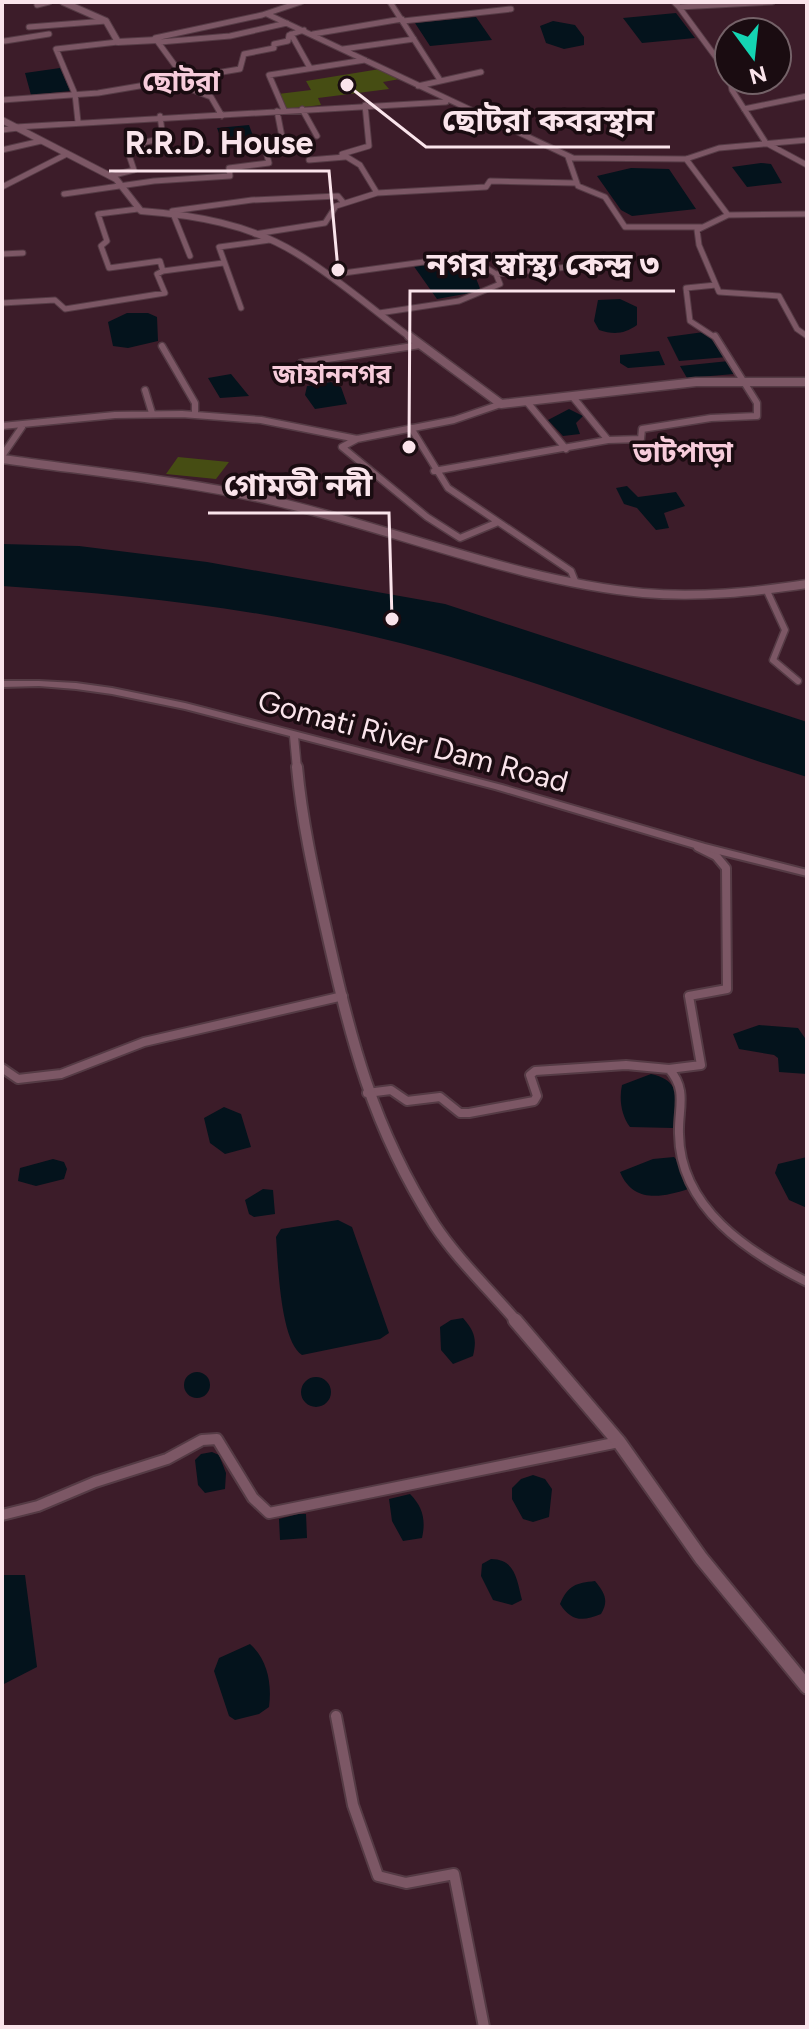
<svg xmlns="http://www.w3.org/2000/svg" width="809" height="2029" font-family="Figtree,'Noto Sans Bengali',sans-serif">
<rect width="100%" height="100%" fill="#3c1c29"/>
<path fill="#464d13" d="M380,69L400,79L383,82L389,89L318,98L321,105L286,109L278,94L311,90L306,81Z
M178,457L229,462L216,479L166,474Z"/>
<path fill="#04131c" d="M676,13L695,38L642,43L623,18Z
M476,17L492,40L430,46L415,23Z
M553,21L575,25L584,37V45L564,49L546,43L540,26Z
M60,68L70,91L31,95L25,73Z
M249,125L256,144L224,146L217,128Z
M761,163L771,164L782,183L747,187L732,167Z
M631,168L669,169L696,209L632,216L621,210L597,176Z
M468,258L481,291L437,299L413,265Z
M620,299L637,307V325C624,334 614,335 599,330L594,321L598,300Z
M127,313H148L157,317L158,341L128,348L113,346L108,322Z
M704,332L712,334L727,357L679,361L667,337Z
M659,351L665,365L628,368L620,363V355Z
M729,361L737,372L734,374L687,378L680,366Z
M231,374L249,396L220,398L208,378Z
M331,382L341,387L347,404L315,409L305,395L307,386Z
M569,409L583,416L576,423L580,434L563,436L548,420Z
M627,486L638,497L676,492L685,506L664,513L669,528L656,530L637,508L624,504L616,488Z
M2,544L79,546L207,562L445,604L807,722V777C687,740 571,692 451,657C305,614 153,596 2,586Z
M759,1025L798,1028L807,1041V1074L779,1072L778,1058L774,1055L739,1049L733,1034Z
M651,1074C675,1079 677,1092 681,1115L673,1128L630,1127C621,1115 619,1099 622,1085Z
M224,1107L241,1114L251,1147L225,1154L210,1143L204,1118Z
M674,1157L682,1166L688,1189C661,1198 633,1203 620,1172L653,1159Z
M807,1157V1208L789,1200L775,1173L778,1164Z
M53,1159L64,1162L67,1169L64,1179L36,1186L18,1181L20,1168Z
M263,1189L273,1190L275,1214L254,1217L249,1214L245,1200Z
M338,1220L352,1227L389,1333L380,1339L302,1355C280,1341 278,1262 276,1237L281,1229Z
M463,1318C475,1332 477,1339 473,1356L453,1364L441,1350L440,1327L451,1320Z
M184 1385a13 13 0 1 1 26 0a13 13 0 1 1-26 0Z
M301 1392a15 15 0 1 1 30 0a15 15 0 1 1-30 0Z
M212,1452L219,1455L226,1473L225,1489L205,1493L198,1485L195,1460L201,1454Z
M533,1475L545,1479L552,1489L549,1517L533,1522L523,1519L512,1499V1488L521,1479Z
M410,1494C423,1507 426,1520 422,1538L403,1541L392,1521L389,1499Z
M298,1514H306L307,1538L280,1540L279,1519Z
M491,1559C516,1559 517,1581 522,1600L512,1605L493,1600L481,1576L482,1564Z
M25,1575L37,1667L2,1685V1575Z
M595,1581C605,1593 609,1601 601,1614C582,1622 571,1621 560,1604C568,1585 576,1583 595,1581Z
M250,1644C268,1660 272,1684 269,1707L259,1714L235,1720L229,1716L214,1671L219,1658Z"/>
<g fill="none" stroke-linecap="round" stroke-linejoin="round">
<defs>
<path id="minor-far3" d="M390,2L440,80
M674,2L679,7L772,2
M37,5L49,2
M679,7L729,75
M267,14L573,158L686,159L719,148L807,140
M403,21L511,9
M29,27L106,21
M291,34L310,68
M313,34L402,19
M5,41L49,34
M160,42L230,36L287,23
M343,49L414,39
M730,80L732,90L766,143L807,165
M418,86L481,72
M2,100L98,93L240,69L244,54L274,48V44L288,41L289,35L304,30
M365,105L369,146L342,154L360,165L377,193
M302,109L317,136
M744,109L807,96
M284,110L269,75L365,60
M277,111L283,142
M222,116L211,97L193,90L155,38L262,15L301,2
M78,122L75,94L56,49L118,42
M16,127L446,102
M2,130L18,128
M2,150L41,141
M568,157L578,186L605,197L625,227H701
M686,159L728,215
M309,160L345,157
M110,176L134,170L128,152L143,150L142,143L163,138L160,116
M2,187L67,154
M64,194L154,181L230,176L229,168L269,163L265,148
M807,214L728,215L697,230L699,245L719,292L779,296L797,329L807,336
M255,234L325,223L336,206L377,193L486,187L490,181L575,183
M2,254L23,253
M190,256L172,211L252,200L338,196L343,202
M163,271L223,263
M496,274L590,265
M329,275L467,256L496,274L500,284L459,301L379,313
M716,285L686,288L690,321L716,338
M2,303L55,300L65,309L165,293L157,274L163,271L160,261L109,268L101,246L107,241L98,214L138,209
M241,308L219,247L270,240"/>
<path id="minor-far2" d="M162,346L195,403V414
M301,363L420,345
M145,390L152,413
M572,396L608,440L641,439L642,429L711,418L757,416V403L715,336
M527,402L566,449
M2,426L115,415L182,414L261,420L357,439L454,420L501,404
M411,428L448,488L571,571L575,581
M357,439L342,447L427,517L460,538L496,523
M2,456L22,427
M434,471L608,440
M767,591L785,630L773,660L798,681"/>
<path id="minor-far1" d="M2,1068L18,1079L61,1074L144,1042L343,996
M669,1069L701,1065L689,996L727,989L726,868L716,856L698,847
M367,1093L391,1090L407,1101L440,1097L460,1113H469L534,1101L537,1096L530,1075L535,1071L626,1065L669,1069C688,1090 678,1109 679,1134C680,1208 748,1252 807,1282"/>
<path id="minor" d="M2,1515L38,1506L95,1482L167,1459L202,1440L217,1439L253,1498L269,1513L619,1442
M336,1716L353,1805L378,1876L406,1883L454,1874L484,2027"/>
<path id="tertiary-far3" d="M63,2L106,21L118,42L157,40
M2,120L116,179L141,211C194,215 249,224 296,253C336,277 373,310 411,338"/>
<path id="tertiary-far2" d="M409,336L501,404L696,382H807
M2,459C94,472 188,481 278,502C400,531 518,581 643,593C698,598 753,592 807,584
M294,736L297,769"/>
<path id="tertiary-far1" d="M297,767C302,822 314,875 326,929C351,1041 372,1126 434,1224C457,1259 490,1290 517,1322"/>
<path id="tertiary" d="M515,1320L619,1442L701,1558L807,1687"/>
<path id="secondary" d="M2,681H39L76,683L112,688L185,703L502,785L705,844L807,870V876L698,849L495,789L185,709L112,694L76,689L39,686L2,687Z"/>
</defs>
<use href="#minor-far3" stroke="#553b45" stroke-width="7"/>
<use href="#minor-far2" stroke="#553b45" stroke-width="9"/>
<use href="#minor-far1" stroke="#553b45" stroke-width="12"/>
<use href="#minor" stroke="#553b45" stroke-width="14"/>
<use href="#tertiary-far3" stroke="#553b45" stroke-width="8"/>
<use href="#tertiary-far2" stroke="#553b45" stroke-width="11"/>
<use href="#tertiary-far1" stroke="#553b45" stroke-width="14"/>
<use href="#tertiary" stroke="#553b45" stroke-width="17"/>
<use href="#secondary" stroke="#553b45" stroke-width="4"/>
<use href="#minor-far3" stroke="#7c5765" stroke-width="5"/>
<use href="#minor-far2" stroke="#7c5765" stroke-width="6"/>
<use href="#minor-far1" stroke="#7c5765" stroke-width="8"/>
<use href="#minor" stroke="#7c5765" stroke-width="10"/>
<use href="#tertiary-far3" stroke="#7c5765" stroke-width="6"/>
<use href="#tertiary-far2" stroke="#7c5765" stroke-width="8"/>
<use href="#tertiary-far1" stroke="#7c5765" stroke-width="10"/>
<use href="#tertiary" stroke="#7c5765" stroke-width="13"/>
<use href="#secondary" fill="#7c5765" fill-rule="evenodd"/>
</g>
<g text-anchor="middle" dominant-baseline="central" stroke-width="7" stroke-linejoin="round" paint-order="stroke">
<g font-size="26" font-weight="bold" fill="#f7ccdb" stroke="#1a0c11">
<text x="332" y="374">জাহাননগর</text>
</g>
<g font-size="28" font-weight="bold" fill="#f7ccdb" stroke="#1a0c11">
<text x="181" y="81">ছোটরা</text>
<text x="683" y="452">ভাটপাড়া</text>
</g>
<g font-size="30" fill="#fae4eb" stroke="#1a0c11">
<text transform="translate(413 741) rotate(15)">Gomati River Dam Road</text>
</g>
</g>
<path fill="none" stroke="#fae4eb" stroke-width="3" d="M347 85L426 147H670M338 270L329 171H109M409 447L410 291H675M392 619L389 513H208"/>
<g fill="#fae4eb" stroke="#1a0c11" stroke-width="3">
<circle cx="347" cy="85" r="8"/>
<circle cx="338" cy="270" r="8"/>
<circle cx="409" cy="447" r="8"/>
<circle cx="392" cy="619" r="8"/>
</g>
<g font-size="32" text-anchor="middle" font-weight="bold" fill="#fae4eb" stroke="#1a0c11" stroke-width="7" stroke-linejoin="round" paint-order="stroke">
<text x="548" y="131">ছোটরা কবরস্থান</text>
<text x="219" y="154">R.R.D. House</text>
<text x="543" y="275">নগর স্বাস্থ্য কেন্দ্র ৩</text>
<text x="298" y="496">গোমতী নদী</text>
</g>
<rect width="809" height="2029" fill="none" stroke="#fae4eb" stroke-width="8"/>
<g transform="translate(753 56) rotate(165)"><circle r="38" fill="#1a0c11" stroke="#746268" stroke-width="2"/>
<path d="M0-6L14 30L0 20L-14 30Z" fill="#14d5b3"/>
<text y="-12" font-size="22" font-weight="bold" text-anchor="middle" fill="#fae4eb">N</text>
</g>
</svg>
